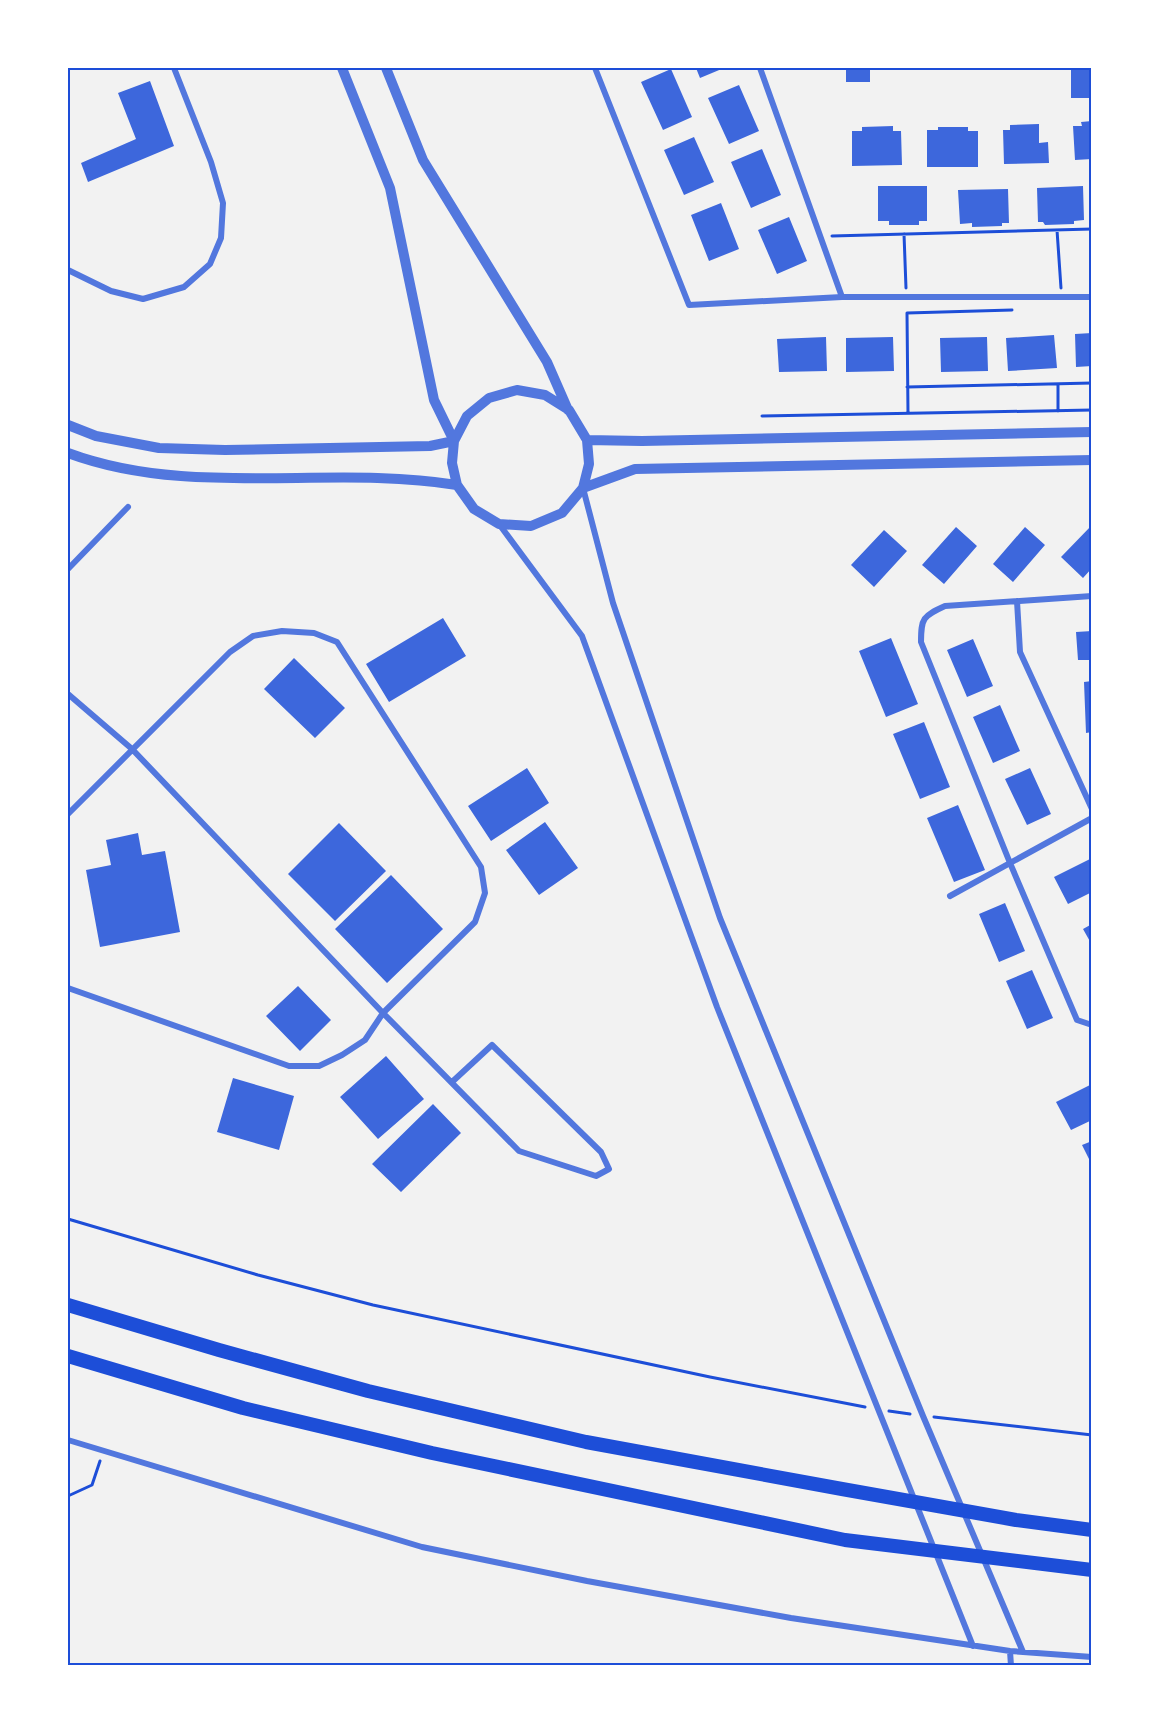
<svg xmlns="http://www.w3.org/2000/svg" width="1159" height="1733" font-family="'Varela Round',sans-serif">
<rect width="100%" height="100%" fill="#f2f2f2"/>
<path fill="#3d67dc" d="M696,68H724L700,78Z
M846,68H870V82H846Z
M1071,68H1092V98H1071Z
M671,69L692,117L663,130L641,82Z
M150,81L174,146L88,182L81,163L136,139L118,93Z
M739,85L759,131L729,144L708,98Z
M1092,121V159L1075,160L1073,126H1082L1081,122Z
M1039,124V143L1048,142L1049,163L1004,164L1003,130H1010V125Z
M893,126V131H901L902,165L852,166V131H862V127Z
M938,127H968V131H978V167H927V130H938Z
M694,137L714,182L684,195L664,150Z
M762,149L781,195L751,208L731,162Z
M878,186H927V221H919V225H889V221H878Z
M1083,186L1084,220L1074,221V224L1045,225L1043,222H1038L1037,188Z
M1008,189L1009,223H1002V226L972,227V223L960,224L958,190Z
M721,203L739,249L709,261L691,215Z
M789,217L807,261L777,274L758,230Z
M1092,333V366L1076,367L1075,334Z
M1054,335L1057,368L1008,371L1006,338Z
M826,337L827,371L779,372L777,339Z
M893,337L894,371L846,372V338Z
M987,337L988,371L941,372L940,338Z
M1092,525V568L1083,578L1061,557Z
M956,527L977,546L944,584L922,565Z
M1025,527L1045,545L1013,582L993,564Z
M884,530L907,551L874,587L851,565Z
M443,618L466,656L389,702L366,664Z
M1092,631V660H1078L1076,632Z
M891,638L918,704L886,717L859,651Z
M973,639L993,686L967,697L947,650Z
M294,658L345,708L315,738L264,689Z
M1092,681V732L1086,733L1084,682Z
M1000,705L1020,751L993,763L973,717Z
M924,722L950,787L920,799L893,734Z
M527,768L549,803L491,841L468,806Z
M1030,768L1051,814L1027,825L1005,779Z
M958,805L985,870L954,882L927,818Z
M545,822L578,868L539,895L506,850Z
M339,823L386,871L335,921L288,874Z
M138,833L142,855L165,851L180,932L100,947L86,870L111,865L106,840Z
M1092,858V892L1068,904L1054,877Z
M391,875L443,929L387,983L335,929Z
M1005,903L1025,951L999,962L979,914Z
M1092,924V945L1083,929Z
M1032,970L1053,1018L1027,1029L1006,981Z
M298,986L331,1020L300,1051L266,1016Z
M386,1056L424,1099L378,1139L340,1097Z
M233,1078L294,1096L279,1150L217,1132Z
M1092,1084V1120L1071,1130L1056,1102Z
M433,1104L461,1133L401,1192L372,1164Z
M1092,1141V1165L1082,1145Z"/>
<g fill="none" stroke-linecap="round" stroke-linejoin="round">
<path stroke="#1d4ed8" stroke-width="3" d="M1057,230L1061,288
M904,234L906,288
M832,236L1092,229
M907,313L1012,310
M907,313L908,413
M1058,384V411
M907,387L1092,383
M762,416L1092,410
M68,1219L258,1275L373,1305L710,1377L865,1407
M889,1411L910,1414
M934,1417L1092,1435
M68,1496L92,1485L100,1461"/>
<path stroke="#5277de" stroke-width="6" d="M595,68L689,305L842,297H1092
M760,68L842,297
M68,270L111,291L143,299L184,287L210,264L221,238L223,203L211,162L174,68
M583,488L613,603L720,918L923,1416L1023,1652
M499,524L582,636L717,1007L973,1646
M68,569L128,507
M1092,596L945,606C923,616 921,618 921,642L1010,863L1077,1020L1092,1025
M1017,601L1020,652L1092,809
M68,694L132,749L383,1013L519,1151L596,1176L609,1169L601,1152L492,1045L452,1082
M68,814L230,652L253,636L282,631L314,633L337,642L481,867L485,893L475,922L383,1013L365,1040L342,1055L319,1066H289L68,988
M950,896L1092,818
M68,1440L422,1547L587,1581L791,1618L1010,1651L1092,1657
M1010,1651L1011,1666"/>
<path stroke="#5277de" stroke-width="10" d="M386,68L423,160L547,362L568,410
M68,425L96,436L159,448L225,450L430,446L454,441L434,400L390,188L342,68
M587,440L642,441L1092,432
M68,453C192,499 329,464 457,485L474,509L499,524L531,526L562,513L583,488L589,464L587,440L569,410L545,395L517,390L489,398L467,416L454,441L452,463L457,485
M583,488L635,469L1092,460"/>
<path stroke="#1d4ed8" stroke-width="14" d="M68,1305L219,1350L368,1391L586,1442L842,1489L1016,1520L1092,1530
M68,1356L243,1408L432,1453L845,1540L1092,1570"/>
</g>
<rect width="1159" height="1733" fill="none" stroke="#ffffff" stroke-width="138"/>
<rect x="69" y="69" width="1021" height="1595" fill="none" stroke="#1d4ed8" stroke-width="2"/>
</svg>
